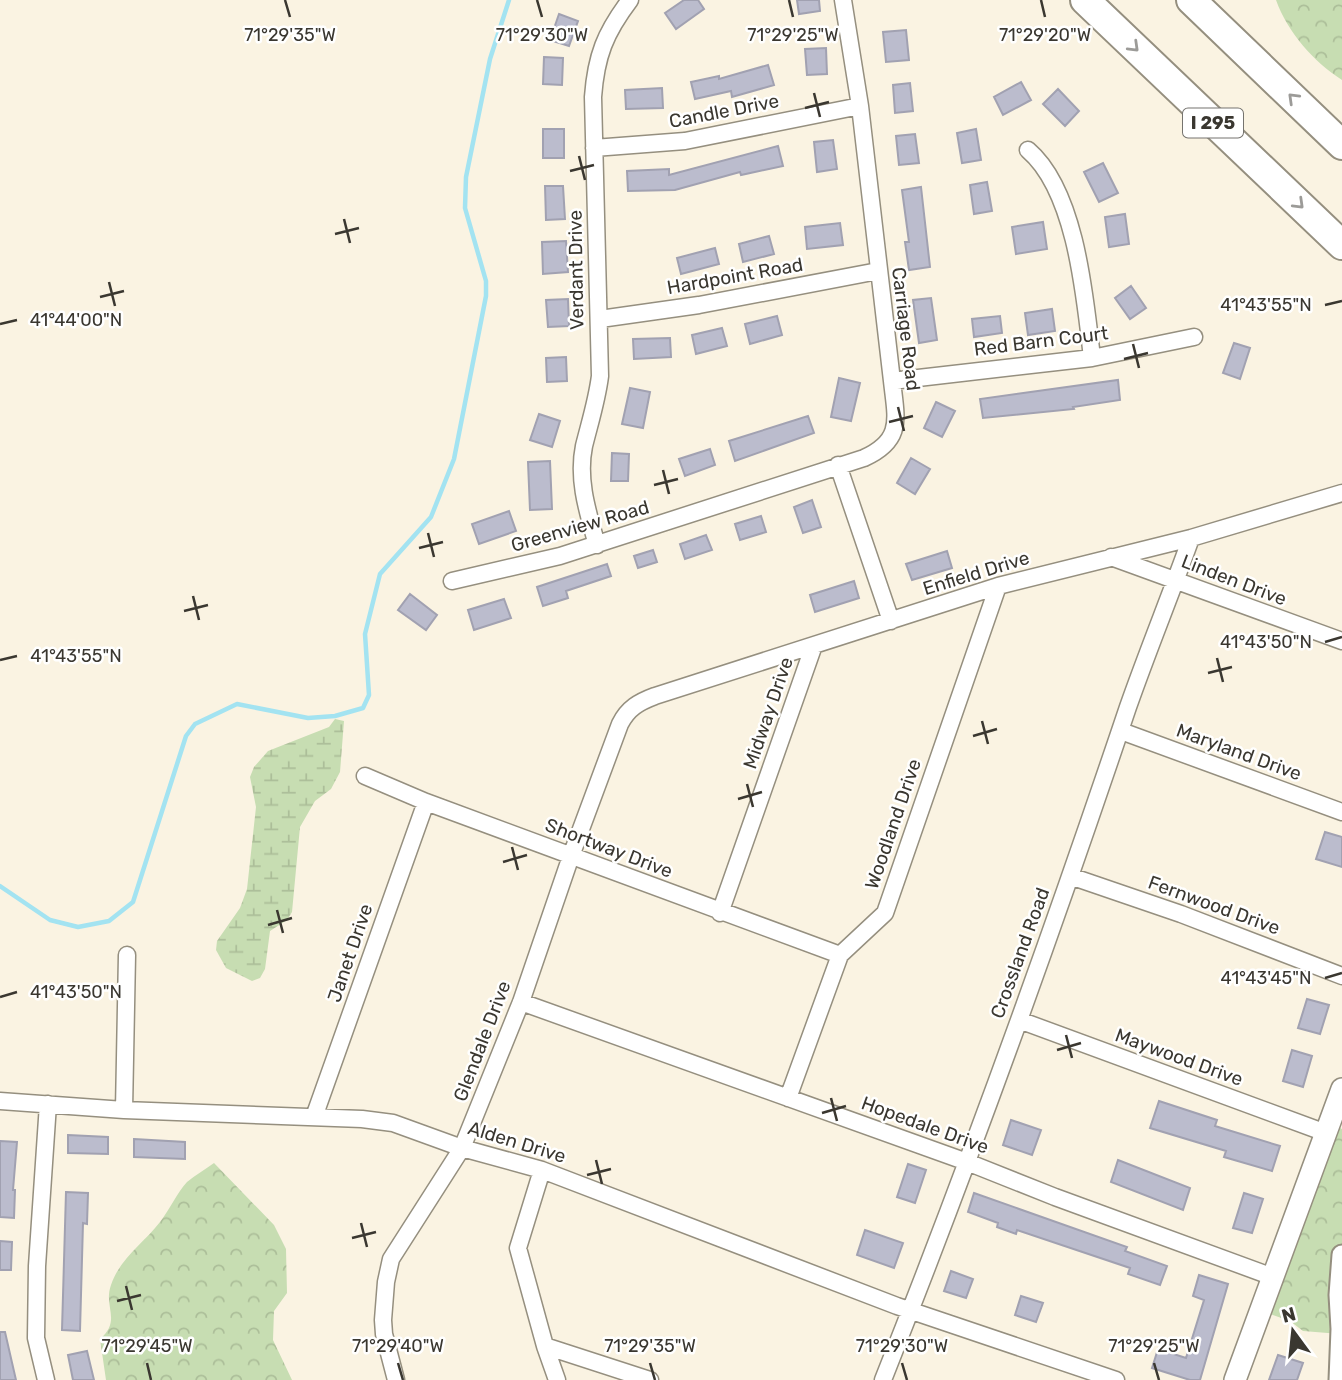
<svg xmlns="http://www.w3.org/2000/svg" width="1342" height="1380" font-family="Rubik,sans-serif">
<defs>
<pattern id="forest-crowns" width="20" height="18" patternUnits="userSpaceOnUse" patternTransform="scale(1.75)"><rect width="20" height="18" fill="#c7ddb2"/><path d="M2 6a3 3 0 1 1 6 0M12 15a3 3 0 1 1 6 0" fill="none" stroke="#acbe99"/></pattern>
<pattern id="wetland-marsh" width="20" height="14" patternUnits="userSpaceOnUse" patternTransform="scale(1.75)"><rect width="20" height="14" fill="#c7ddb2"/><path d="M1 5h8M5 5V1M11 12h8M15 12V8" fill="none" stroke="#acbe99"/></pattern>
</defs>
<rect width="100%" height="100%" fill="#faf3e2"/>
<path fill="url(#forest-crowns)" d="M1276,0H1342V80C1313,61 1288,33 1276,0Z
M1332,1124L1342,1129V1333L1340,1334L1303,1331L1290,1321L1261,1311Z
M214,1163L274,1225L286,1249L287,1293L274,1311L273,1340L292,1380H106L100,1339C122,1320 103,1307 111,1285C120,1258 144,1243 160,1222C170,1209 177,1193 187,1182C195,1175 206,1169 214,1163Z"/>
<path fill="url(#wetland-marsh)" d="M335,719L344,721L340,772L331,789L315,801L300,827L292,912L287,920L270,931L265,969L260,978L252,981L226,968L216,950L217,941L240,908L247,889L256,807L250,777L254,767L268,751L329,727Z"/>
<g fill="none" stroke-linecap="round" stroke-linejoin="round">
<path stroke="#a3e3f1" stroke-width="4.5" d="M0,886L50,920L78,927L109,921L133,902L186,736L195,724L237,704L308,718L335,716L363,708L369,695L365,634L380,574L431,517L454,459L486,296V281L465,208L466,177L490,59L509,0"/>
</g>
<path fill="#bbbccd" stroke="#a1a1b1" stroke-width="2" d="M684,0H698L704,9L676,29L665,13Z
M797,0H819L820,11L799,14Z
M559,14L578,21L569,46L550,40Z
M906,30L909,60L886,62L883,32Z
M826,48L827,74L807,75L805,49Z
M544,57L563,58L562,85L543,84Z
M768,65L774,85L732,97L731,91L695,99L691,82L719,76V79Z
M1021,82L1031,100L1003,115L994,97Z
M910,83L913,111L895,113L893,85Z
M662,88L663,108L626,109L625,90Z
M1058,89L1079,111L1065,126L1043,104Z
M543,129H564V158H543Z
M976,129L981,160L962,163L957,133Z
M915,134L919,163L899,165L896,136Z
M833,140L837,169L817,172L814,142Z
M778,146L783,166L741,175L740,172L675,190L628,191L627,171L669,169V175Z
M1103,163L1118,193L1099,202L1084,172Z
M987,182L992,211L974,214L970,185Z
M545,186H563L565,219L546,220Z
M921,187L930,267L909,270L905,242H909L902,190Z
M1125,214L1129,244L1109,247L1105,217Z
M1043,222L1047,249L1016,254L1012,227Z
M840,223L843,245L807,249L805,227Z
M769,236L774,254L743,262L739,244Z
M566,241L568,272L543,274L542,242Z
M715,248L719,264L681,274L677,258Z
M1131,286L1146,308L1130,319L1115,298Z
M931,298L937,340L919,343L913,300Z
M568,299L569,326L548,327L546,300Z
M1052,309L1055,331L1028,335L1025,313Z
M777,316L782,335L750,344L745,324Z
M1000,316L1002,333L974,337L972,319Z
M722,328L727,346L696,354L692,335Z
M670,338L671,357L634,359L633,339Z
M1234,343L1250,348L1240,379L1223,373Z
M566,357L567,381L547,382L546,358Z
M839,378L860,383L851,421L831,417Z
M1118,380L1120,400L1073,407L1074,409L983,418L980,399Z
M630,388L650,392L643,428L622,424Z
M936,402L955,411L942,437L924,428Z
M539,414L560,421L552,447L530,440Z
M808,416L814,433L735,461L729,441Z
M710,449L715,465L685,476L679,459Z
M612,453L629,454L628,481H611Z
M911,458L930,469L915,494L897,483Z
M550,461L552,509L530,510L528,462Z
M812,500L821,527L803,533L794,507Z
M509,511L516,531L479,544L472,524Z
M761,516L766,532L740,540L735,524Z
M706,535L712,550L685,559L680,544Z
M653,550L657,562L638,568L634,556Z
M947,551L952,568L912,580L906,564Z
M607,564L611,576L566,591L568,598L543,606L537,587Z
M854,581L859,598L815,612L810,595Z
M410,594L437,615L426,630L398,610Z
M504,599L511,618L474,630L468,610Z
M1325,832L1342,837V867L1316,859Z
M1307,999L1329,1005L1320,1034L1298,1028Z
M1292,1050L1312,1056L1303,1087L1283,1081Z
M1159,1101L1217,1120L1215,1126L1280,1146L1272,1171L1224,1157L1226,1151L1150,1128Z
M1011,1120L1041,1130L1032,1155L1003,1145Z
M68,1135L108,1137V1154L68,1153Z
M134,1139L185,1142V1159L134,1157Z
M0,1141L17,1142L13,1190H15L14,1218L0,1217Z
M1118,1160L1190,1188L1183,1210L1111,1182Z
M908,1164L926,1170L915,1203L897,1197Z
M66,1192L88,1193L87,1224L83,1223L80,1331L62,1330Z
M974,1193L1127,1247L1125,1251L1167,1266L1160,1285L1128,1274L1130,1268L1017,1230L1016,1234L997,1227L998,1223L968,1212Z
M1244,1193L1263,1199L1252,1233L1233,1228Z
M865,1230L903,1243L894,1268L857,1255Z
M0,1241L12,1242L11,1270H0Z
M951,1271L973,1279L966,1298L944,1291Z
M1199,1275L1228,1284L1200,1380H1190L1152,1368L1158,1349L1186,1358L1204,1300L1193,1296Z
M1021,1296L1043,1303L1036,1322L1015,1315Z
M0,1332H5L16,1380H0Z
M87,1351L94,1380H73L68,1355Z
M1278,1355L1303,1363L1297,1380H1269Z"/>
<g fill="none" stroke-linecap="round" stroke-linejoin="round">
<defs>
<path id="minor" d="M594,148L685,141L860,106
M1028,150C1076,191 1085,297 1092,358
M600,319L699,305L878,271
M892,381L1092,358L1194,337
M838,465L891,621
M597,545C588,513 577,480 584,446C590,422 597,400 600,376L593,97C596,56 605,33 630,0
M1111,557L1342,641
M452,581L560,556L864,458C904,440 896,418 892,381L860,106L843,0
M1121,731L1342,812
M365,776L426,802L840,955
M1070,876L1181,914L1342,976
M720,913L814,645
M521,1002L967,1162L1055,1197L1273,1277
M1019,1020L1326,1133
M788,1098L840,955L885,913L998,586
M0,1101L124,1110L362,1119L393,1123L462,1148L542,1170L897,1306L1116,1380
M124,1110L127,955
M314,1117L426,802
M542,1170L518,1248L545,1346L557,1380
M545,1346L650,1380
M46,1380L36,1338L37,1266L48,1104
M396,1380L384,1334L383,1320L386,1282L391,1259L462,1148L521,1002L571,856L620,724C628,708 639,702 655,696L998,586L1191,538L1342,493
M883,1380C971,1158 1052,933 1128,707C1148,650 1171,594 1191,538"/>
<path id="tertiary" d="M1339,1380L1341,1329L1339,1295L1342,1255"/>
<path id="secondary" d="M1235,1380L1342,1089"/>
<path id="motorway" d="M1085,0L1342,245
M1191,0L1342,145"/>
</defs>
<use href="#minor" stroke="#958f7f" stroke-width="19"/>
<use href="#tertiary" stroke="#958f7f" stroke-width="23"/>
<use href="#secondary" stroke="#958f7f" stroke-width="24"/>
<use href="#motorway" stroke="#958f7f" stroke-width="32"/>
<use href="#minor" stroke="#fff" stroke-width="16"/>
<use href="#tertiary" stroke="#fff" stroke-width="19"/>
<use href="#secondary" stroke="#fff" stroke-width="21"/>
<use href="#motorway" stroke="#fff" stroke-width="28"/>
</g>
<defs><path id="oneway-chevron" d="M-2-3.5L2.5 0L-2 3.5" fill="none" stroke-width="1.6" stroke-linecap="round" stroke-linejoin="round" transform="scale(1.75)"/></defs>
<g stroke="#9c9b98">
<use href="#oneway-chevron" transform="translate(1134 47) rotate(44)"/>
<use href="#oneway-chevron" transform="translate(1293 98) rotate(-136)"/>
<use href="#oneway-chevron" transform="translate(1299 204) rotate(44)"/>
</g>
<path fill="none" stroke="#3a3730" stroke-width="2.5" d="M285,0L290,17M537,0L542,17M789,0L793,17M1041,0L1045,17M814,93L820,117M805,108L829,102M579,156L585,180M570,171L594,165M344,219L350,243M335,234L359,228M109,282L115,306M100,297L124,291M1325,305L1342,301M0,324L17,320M1133,344L1139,368M1124,359L1148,353M898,407L904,431M889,422L913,416M663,470L669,494M654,485L678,479M428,533L434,557M419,548L443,542M193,596L199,620M184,611L208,605M1325,642L1342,637M1217,658L1223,682M0,660L17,656M1208,673L1232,667M982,721L988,744M973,736L997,729M747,784L753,807M738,799L762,792M512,847L518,870M503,862L527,855M277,910L283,933M268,925L292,918M1325,978L1342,973M0,997L17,992M1066,1035L1072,1058M1057,1050L1081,1043M831,1098L837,1121M822,1113L846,1106M596,1160L602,1184M587,1175L611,1169M361,1223L367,1247M352,1238L376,1232M126,1286L132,1310M117,1301L141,1295M147,1363L151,1380M398,1363L403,1380M650,1363L655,1380M902,1363L907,1380M1154,1363L1159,1380"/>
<g text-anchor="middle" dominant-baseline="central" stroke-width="5" stroke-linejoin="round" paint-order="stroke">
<rect fill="#fff" stroke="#75736e" stroke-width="2" x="1183" y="108.5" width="60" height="29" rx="5"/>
<g font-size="18" font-weight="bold" fill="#3a3730">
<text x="1213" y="123">I 295</text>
</g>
<g font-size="19" fill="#3a3730" stroke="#fff">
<text transform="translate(724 111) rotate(-11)">Candle Drive</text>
<text transform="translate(576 270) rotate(-91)">Verdant Drive</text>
<text transform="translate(735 276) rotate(-10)">Hardpoint Road</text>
<text transform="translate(906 329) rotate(83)">Carriage Road</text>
<text transform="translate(1041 341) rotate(-7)">Red Barn Court</text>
<text transform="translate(580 526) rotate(-16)">Greenview Road</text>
<text transform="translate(976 573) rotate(-17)">Enfield Drive</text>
<text transform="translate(1234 580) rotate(21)">Linden Drive</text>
<text transform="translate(768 713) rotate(-71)">Midway Drive</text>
<text transform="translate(1239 752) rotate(20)">Maryland Drive</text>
<text transform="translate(893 824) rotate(-71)">Woodland Drive</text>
<text transform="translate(609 848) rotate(21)">Shortway Drive</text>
<text transform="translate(1214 905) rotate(20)">Fernwood Drive</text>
<text transform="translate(350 953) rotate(-71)">Janet Drive</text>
<text transform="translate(1020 953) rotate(-70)">Crossland Road</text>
<text transform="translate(482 1041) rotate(-69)">Glendale Drive</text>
<text transform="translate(1179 1057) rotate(20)">Maywood Drive</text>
<text transform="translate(925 1125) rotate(20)">Hopedale Drive</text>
<text transform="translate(517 1142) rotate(17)">Alden Drive</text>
</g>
</g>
<g font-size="18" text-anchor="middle" fill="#3a3730" stroke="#fff" stroke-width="5" stroke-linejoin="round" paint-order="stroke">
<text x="290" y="41">71°29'35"W</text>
<text x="793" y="41">71°29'25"W</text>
<text x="1045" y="41">71°29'20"W</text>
<text x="542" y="41">71°29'30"W</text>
<text x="1266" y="311">41°43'55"N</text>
<text x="76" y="326">41°44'00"N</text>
<text x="1266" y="648">41°43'50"N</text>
<text x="76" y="662">41°43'55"N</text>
<text x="1266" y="984">41°43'45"N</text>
<text x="76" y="998">41°43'50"N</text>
<text x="147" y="1352">71°29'45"W</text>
<text x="398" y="1352">71°29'40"W</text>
<text x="650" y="1352">71°29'35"W</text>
<text x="902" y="1352">71°29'30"W</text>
<text x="1154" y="1352">71°29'25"W</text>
</g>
<g transform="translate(1293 1331) rotate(345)" stroke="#ffffff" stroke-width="5" paint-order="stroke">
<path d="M0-5L12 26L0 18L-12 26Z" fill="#3a3730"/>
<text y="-10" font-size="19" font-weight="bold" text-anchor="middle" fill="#3a3730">N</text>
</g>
</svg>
